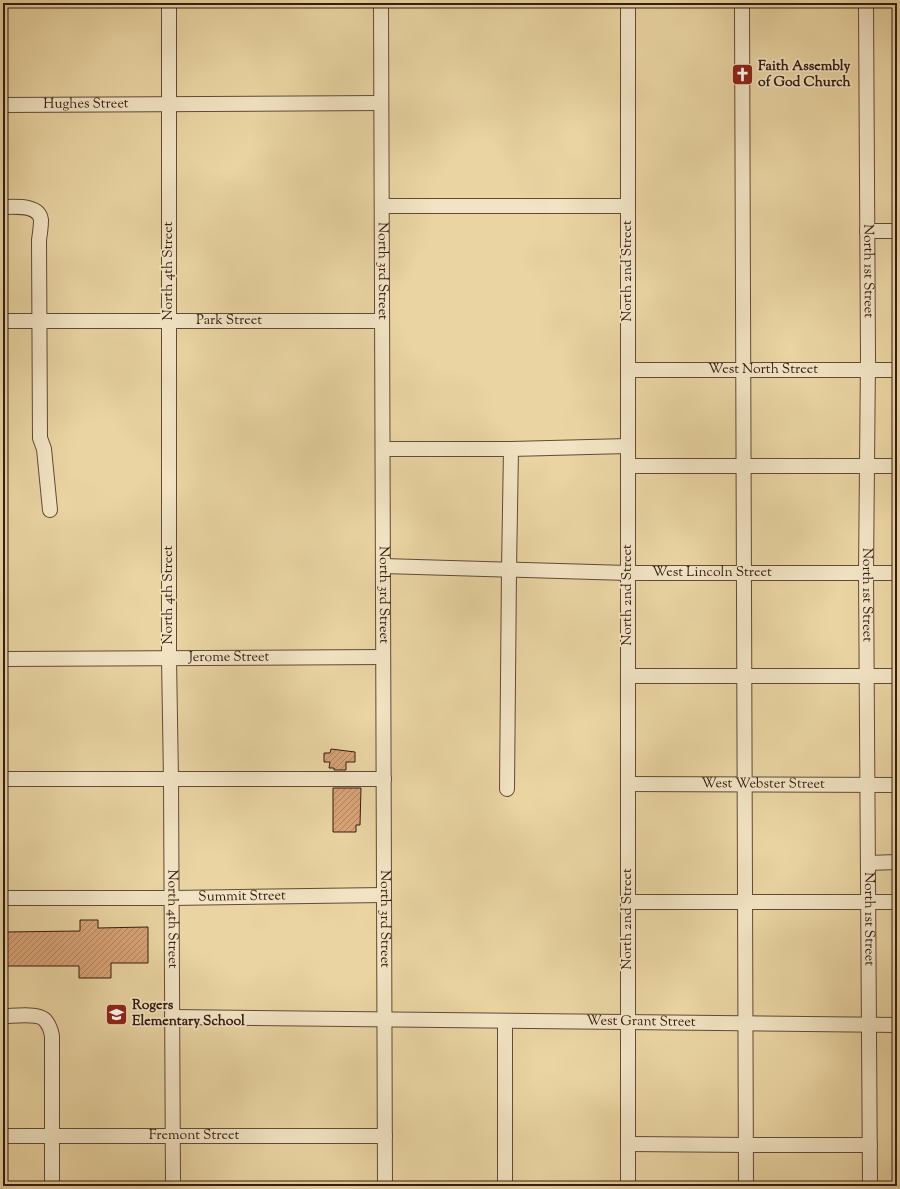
<svg xmlns="http://www.w3.org/2000/svg" width="900" height="1189" font-family="'Sorts Mill Goudy',serif">
<defs>
<pattern id="building-hatch" width="6" height="6" patternUnits="userSpaceOnUse"><rect width="6" height="6" fill="#d8a377"/><path d="M-1 1l2-2M0 6l6-6M5 7l2-2" fill="none" stroke="#b08460"/></pattern>
</defs>
<rect width="100%" height="100%" fill="#e9d4a2"/>
<filter id="stains"><feTurbulence type="fractalNoise" baseFrequency=".005" numOctaves="4"/><feColorMatrix values="0 0 0 0 .2 0 0 0 0 .09 0 0 0 0 .02 0 0 0 .5 -.17"/></filter>
<radialGradient id="worn" r=".72"><stop offset=".6" stop-color="#630" stop-opacity="0"/><stop offset="1" stop-color="#630" stop-opacity=".3"/></radialGradient>
<path fill="url(#building-hatch)" stroke="#351c12" d="M331,749L355,752V762H346V770H334V768H329L330,762H324V753H330Z
M333,788H361L360,825H356V832H333Z
M80,920H98V928L148,927V963H111V978H79V966H5V932L80,931Z"/>
<g fill="none" stroke-linecap="round" stroke-linejoin="round">
<defs>
<g id="minor">
<path id="s1" d="M169,3V658L171,780L173,1186"/>
<path id="s2" d="M381,3L385,1186"/>
<path d="M742,3L746,1186"/>
<path id="s3" d="M866,3L868,358L866,573L870,1186"/>
<path id="s4" d="M3,105L381,103"/>
<path d="M382,206H628"/>
<path d="M3,207C14,207 39,204 41,220C41,227 40,233 39,240L40,438L44,449L50,510"/>
<path d="M867,231H897"/>
<path id="s5" d="M3,321H382"/>
<path id="s6" d="M628,370H897"/>
<path d="M383,449H511L509,570L507,789"/>
<path d="M511,449L628,446"/>
<path d="M628,466H897"/>
<path id="s7" d="M383,566L628,573H897"/>
<path id="s8" d="M3,659L383,657"/>
<path d="M628,676H897"/>
<path d="M3,779H384"/>
<path id="s9" d="M628,784L897,785"/>
<path d="M868,863L897,862"/>
<path id="s10" d="M3,898H172L384,895"/>
<path d="M628,902H897"/>
<path d="M3,1016C13,1016 37,1013 44,1019C49,1024 51,1030 52,1036V1186"/>
<path id="s11" d="M172,1017L897,1025"/>
<path d="M505,1021V1186"/>
<path id="s12" d="M3,1136H385"/>
<path d="M629,1144L746,1145H870"/>
<path d="M628,1186V3"/>
</g>
</defs>
<use href="#minor" stroke="#624a36" stroke-width="16"/>
<use href="#minor" stroke="#f1e3c3" stroke-width="14"/>
</g>
<defs>
<symbol id="church-square" viewBox="-11 -11 22 22"><rect x="-9" y="-9" width="18" height="18" rx="4" fill="#8f2418" stroke="#f1e3c3"/><path d="M-1.2-6h2.4v3.5h3.3v2.4h-3.3V6h-2.4V-.1h-3.3v-2.4h3.3Z" fill="#fff"/></symbol>
<symbol id="school-square" viewBox="-11 -11 22 22"><rect x="-9" y="-9" width="18" height="18" rx="4" fill="#8f2418" stroke="#f1e3c3"/><path d="M0-5L7-2L0 1L-7-2ZM-4 1L0 2.5L4 1V4Q0 6-4 4Z" fill="#fff"/></symbol>
</defs>
<g fill-rule="evenodd">
<use href="#church-square" x="730" y="62" width="25" height="25"/>
<use href="#school-square" x="104" y="1002" width="25" height="25"/>
</g>
<g text-anchor="middle" dominant-baseline="central" stroke-width="3.5" stroke-linejoin="round" paint-order="stroke">
<g font-size="14" font-weight="bold" fill="#351c12" stroke="#f1e3c3" text-anchor="start">
<text x="758" y="67">Faith Assembly<tspan x="758" dy="16">of God Church</tspan></text>
<text x="132" y="1006">Rogers<tspan x="132" dy="16">Elementary School</tspan></text>
</g>
<g font-size="14" fill="#351c12" stroke="#f1e3c3">
<text stroke="none"><textPath href="#s4" startOffset="83">Hughes Street</textPath></text>
<text transform="translate(169 271) rotate(-90)">North 4th Street</text>
<text stroke="none"><textPath href="#s2" startOffset="268">North 3rd Street</textPath></text>
<text transform="translate(628 271) rotate(-90)">North 2nd Street</text>
<text stroke="none"><textPath href="#s3" startOffset="268">North 1st Street</textPath></text>
<text stroke="none"><textPath href="#s5" startOffset="226">Park Street</textPath></text>
<text stroke="none"><textPath href="#s6" startOffset="135">West North Street</textPath></text>
<text stroke="none"><textPath href="#s7" startOffset="329">West Lincoln Street</textPath></text>
<text transform="translate(169 595) rotate(-90)">North 4th Street</text>
<text stroke="none"><textPath href="#s2" startOffset="592">North 3rd Street</textPath></text>
<text transform="translate(628 595) rotate(-90)">North 2nd Street</text>
<text stroke="none"><textPath href="#s3" startOffset="592">North 1st Street</textPath></text>
<text stroke="none"><textPath href="#s8" startOffset="226">Jerome Street</textPath></text>
<text stroke="none"><textPath href="#s9" startOffset="135">West Webster Street</textPath></text>
<text stroke="none"><textPath href="#s10" startOffset="239">Summit Street</textPath></text>
<text stroke="none"><textPath href="#s1" startOffset="916">North 4th Street</textPath></text>
<text stroke="none"><textPath href="#s2" startOffset="916">North 3rd Street</textPath></text>
<text stroke="none"><textPath href="#s3" startOffset="916">North 1st Street</textPath></text>
<text transform="translate(628 919) rotate(-90)">North 2nd Street</text>
<text stroke="none"><textPath href="#s11" startOffset="469">West Grant Street</textPath></text>
<text stroke="none"><textPath href="#s12" startOffset="191">Fremont Street</textPath></text>
</g>
</g>
<rect width="900" height="1189" fill="none" stroke="#e9d4a2" stroke-width="16"/>
<rect x="4" y="4" width="892" height="1181" fill="none" stroke="#351c12" stroke-width="2"/>
<rect x="8" y="8" width="884" height="1173" fill="none" stroke="#351c12"/>
<rect width="100%" height="100%" filter="url(#stains)"/>
<rect width="100%" height="100%" fill="url(#worn)"/>
</svg>
